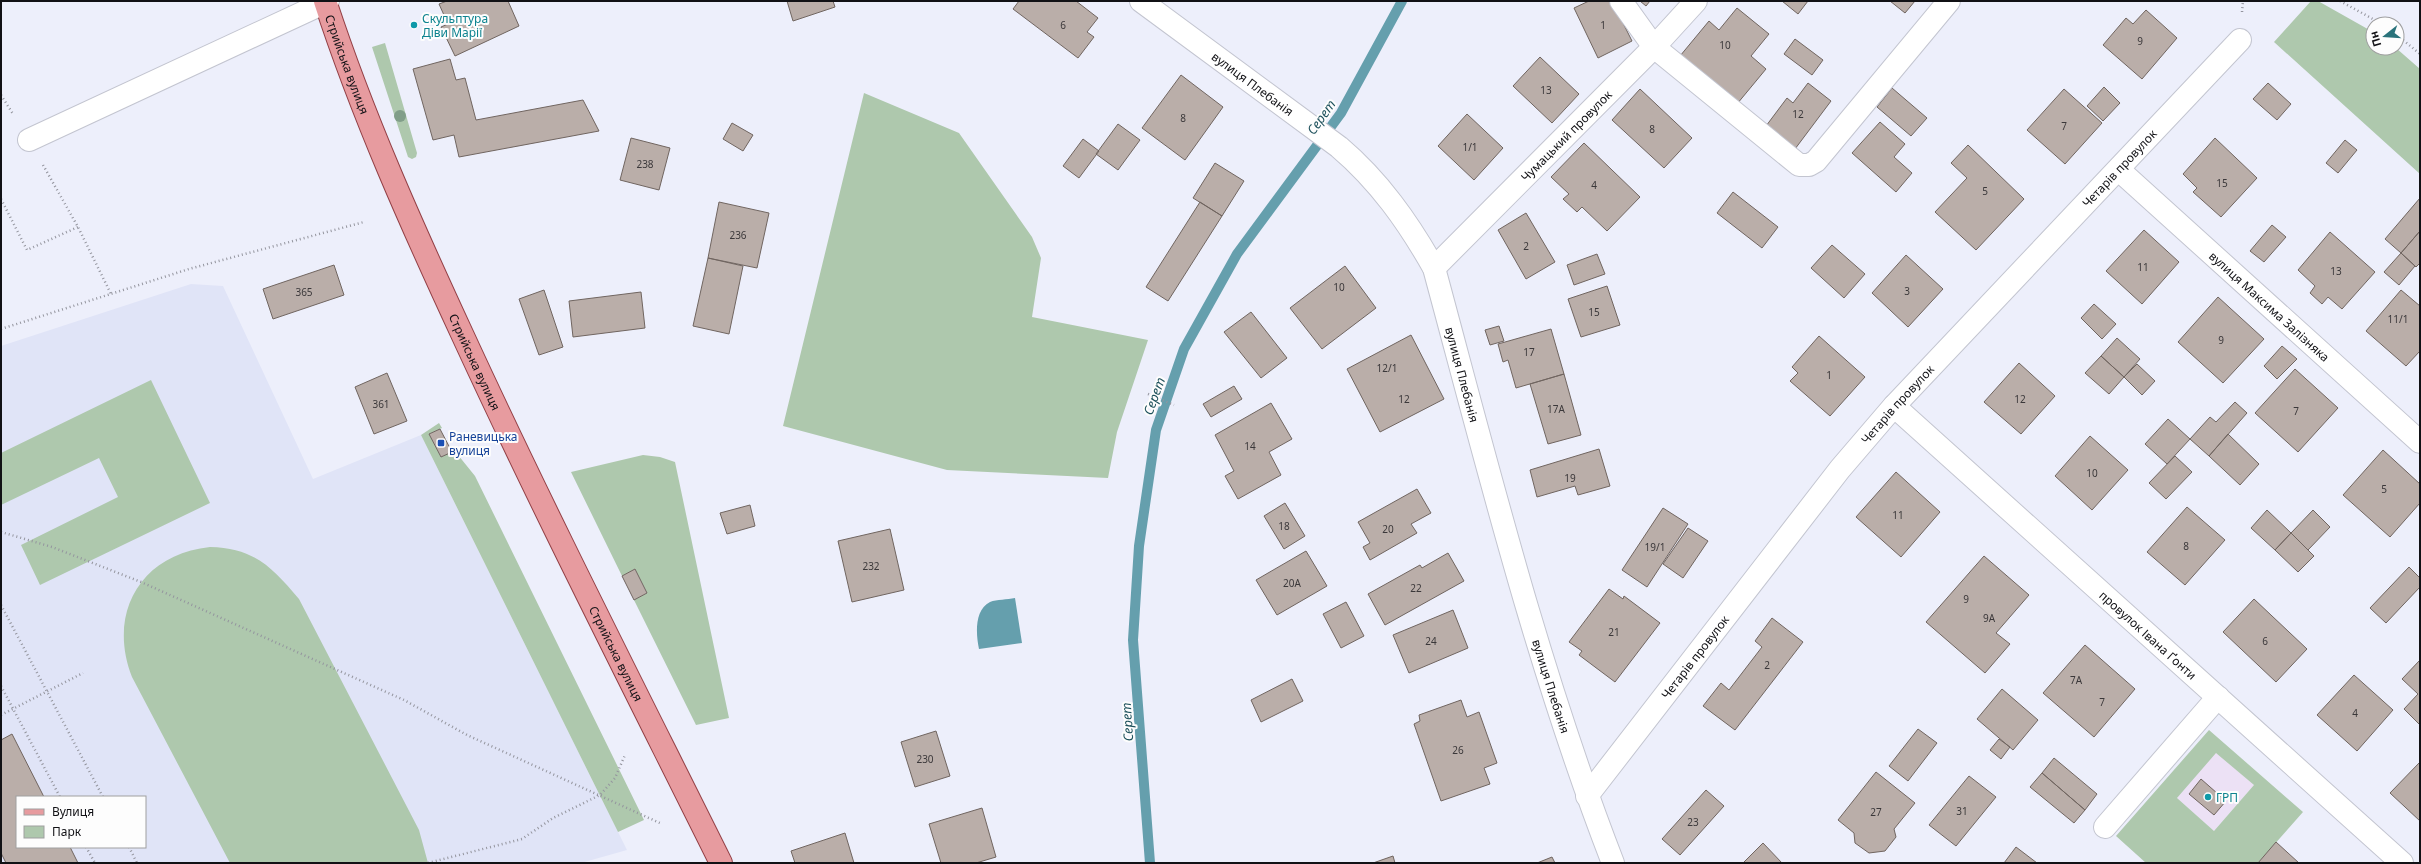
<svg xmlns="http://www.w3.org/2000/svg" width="2421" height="864" font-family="'Noto Sans',sans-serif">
<rect width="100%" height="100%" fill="#edeffb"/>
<path fill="#e0e4f7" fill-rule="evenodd" d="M191,284L223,286L313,479L421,435L627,850L581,863H1V346ZM17,797H145V847H17Z"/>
<path fill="#ece1f5" d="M2216,752L2254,785L2214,831L2177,798Z"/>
<path fill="#aec8ad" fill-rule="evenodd" d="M2311,1H2318L2373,32V48H2396L2420,69V174L2274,42Z
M385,43L417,153L416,157L412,159L408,157L372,47Z
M864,93L959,133L1032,237L1041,258L1032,317L1148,340L1117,432L1108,478L947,470L783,426Z
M151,380L210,503L40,585L21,545L118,497L99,458L1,505V453Z
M439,423L442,428L429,434L441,457L454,450L475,476L644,820L618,832L421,435Z
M643,455L660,457L675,462L729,718L696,725L634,600L647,593L635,569L622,576L571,472Z
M210,547C254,548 272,567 299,599L419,830L428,863H230L132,677C107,613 141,554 210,547Z
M2209,730L2303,812L2258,863H2146L2116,836ZM2216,753L2254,785L2214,831L2177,798Z"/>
<path fill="#659fad" d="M1015,598L1022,643L979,649C976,635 974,610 990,602C997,599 1007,600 1015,598Z"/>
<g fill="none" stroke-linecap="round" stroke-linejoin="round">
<path stroke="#659fad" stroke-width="10" d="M1150,863L1133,640L1139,546L1156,430L1184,349L1237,254L1341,113L1402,1"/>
</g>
<path fill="#baaea9" stroke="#706560" d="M447,1H508L519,26L455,56L441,27L448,24L439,4Z
M787,1H833L835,7L793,21Z
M1019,1H1076L1098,18L1087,32L1094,37L1078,58L1013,9Z
M1589,1H1612L1632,41L1598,58L1574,8Z
M1640,1H1650L1646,6Z
M1782,1H1808L1798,14Z
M1890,1H1915L1905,13Z
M1737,8L1769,34L1751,56L1766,69L1737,104L1680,56L1709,21L1719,30Z
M2146,10L2177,38L2142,79L2103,45L2126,18L2133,24Z
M1795,39L1823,60L1812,75L1784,54Z
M1540,57L1579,94L1552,123L1513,86Z
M450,59L456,80L465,78L476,120L583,100L599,131L459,157L454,135L433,140L413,69Z
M1181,75L1223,107L1185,160L1142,128Z
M1808,83L1831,101L1795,149L1766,126L1787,98L1793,103Z
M2268,83L2291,104L2277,120L2253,99Z
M2104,87L2120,103L2103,121L2087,106Z
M1892,88L1927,118L1911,136L1877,107Z
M1640,89L1692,138L1664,168L1612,120Z
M2064,89L2102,123L2065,164L2027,130Z
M1467,114L1503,148L1474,180L1438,146Z
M1880,122L1905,144L1894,157L1912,173L1896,192L1852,153Z
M732,123L753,135L743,151L723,139Z
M1118,124L1140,140L1118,170L1096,154Z
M631,138L670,148L659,190L620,180Z
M2215,138L2257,178L2221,217L2193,192L2197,188L2183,174Z
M1083,139L1099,151L1079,178L1063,166Z
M2345,140L2357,150L2338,173L2326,163Z
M1584,143L1640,197L1607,231L1582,207L1577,212L1563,199L1569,194L1551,177Z
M1968,145L2024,199L1976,250L1935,212L1967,178L1951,163Z
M1215,163L1244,181L1222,216L1193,198Z
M1733,192L1778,227L1762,248L1717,213Z
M2420,198V231L2401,253L2385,239Z
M719,202L769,213L757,268L708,258Z
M1200,202L1222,216L1168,301L1146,287Z
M1526,213L1555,262L1526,279L1498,230Z
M2272,225L2286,237L2264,262L2250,251Z
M2144,230L2179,262L2142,304L2106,271Z
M2420,231V263L2416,267L2401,253Z
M2330,232L2375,272L2342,309L2328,297L2322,304L2310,293L2315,286L2298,270Z
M1832,245L1865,274L1844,298L1811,268Z
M2401,253L2415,266L2399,285L2384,272Z
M1597,254L1605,274L1574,285L1567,265Z
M1906,255L1943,289L1908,327L1872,293Z
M708,258L743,266L729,334L693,326Z
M334,265L344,295L273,319L263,289Z
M1345,266L1376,308L1322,349L1290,308Z
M1607,286L1620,325L1581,337L1568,299Z
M544,290L563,347L539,355L519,299Z
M2401,290L2420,306V351L2406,366L2366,331Z
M641,292L645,328L573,337L569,301Z
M2218,297L2264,339L2223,383L2178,342Z
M2094,304L2116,324L2102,339L2081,318Z
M1251,312L1287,358L1261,378L1224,332Z
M1499,326L1504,341L1490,345L1485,330Z
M1551,329L1564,374L1516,388L1508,360L1503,362L1498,344Z
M1411,335L1444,399L1380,432L1347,369Z
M1819,336L1865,377L1830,416L1790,381L1798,373L1792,367Z
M2117,338L2140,359L2124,377L2101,356Z
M2282,346L2297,359L2277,379L2264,366Z
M2101,356L2124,377L2109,394L2085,373Z
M2019,363L2055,396L2021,434L1984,402Z
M2137,364L2155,381L2142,395L2124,377Z
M2295,369L2338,408L2298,452L2255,413Z
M387,373L407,421L374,434L355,387Z
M1564,374L1581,435L1548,444L1530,384Z
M1234,386L1242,399L1211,417L1203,404Z
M2235,402L2247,413L2209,456L2190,439L2210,417L2216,422Z
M1271,403L1292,439L1269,452L1281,475L1238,499L1225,476L1234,471L1215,435Z
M2168,419L2190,439L2167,464L2145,444Z
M440,429L452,452L441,457L429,434Z
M2228,434L2259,464L2240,485L2209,456Z
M2090,436L2128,470L2092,510L2055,476Z
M1599,449L1610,486L1578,495L1575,486L1537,497L1530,470Z
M2383,450L2420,484V503L2390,537L2343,495Z
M2175,456L2192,472L2166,499L2149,483Z
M1896,472L1940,512L1901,557L1856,517Z
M1417,489L1431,513L1411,524L1417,533L1370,560L1363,547L1370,543L1358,522Z
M1285,503L1305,536L1284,549L1264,516Z
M750,505L755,526L727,534L720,513Z
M2187,507L2225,540L2185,585L2147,552Z
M1663,508L1688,524L1647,587L1622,570Z
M2267,510L2291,533L2275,550L2251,528Z
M2313,510L2330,527L2308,550L2291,533Z
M1688,528L1708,541L1683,578L1663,564Z
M890,529L904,590L852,602L838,541Z
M2291,533L2314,556L2298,572L2275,550Z
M1306,551L1327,586L1277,615L1256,580Z
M1448,553L1464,581L1385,625L1368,594L1420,565L1422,568Z
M1984,556L2029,595L1996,633L2010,644L1985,673L1926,622Z
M2409,567L2420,578V587L2386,623L2370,608Z
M635,569L647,593L634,600L622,576Z
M1609,589L1623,599L1624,596L1660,623L1615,682L1579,655L1582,651L1569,642Z
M2254,599L2307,649L2276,682L2223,632Z
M1346,602L1364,636L1341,648L1323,614Z
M1453,610L1468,648L1409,673L1393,635Z
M1772,618L1803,642L1735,730L1703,706L1721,683L1729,690L1762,647L1755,641Z
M2085,645L2135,689L2094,737L2043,693Z
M2420,660V723L2419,724L2404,709L2418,694L2402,679Z
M2354,675L2393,710L2357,751L2317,715Z
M1292,679L1303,701L1261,722L1251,700Z
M2002,689L2038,720L2013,750L1977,719Z
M1461,700L1467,717L1479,712L1497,763L1484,768L1490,784L1441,801L1414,724L1420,721L1419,715Z
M1918,729L1937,743L1908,781L1889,766Z
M936,731L950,776L915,787L901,742Z
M12,734L44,797H17V847H70L78,863H6L1,853V740Z
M1999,739L2010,747L2001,759L1990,750Z
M2054,758L2097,794L2085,810L2042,773Z
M2420,762V821L2390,793Z
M1876,772L1915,803L1894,829L1896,837L1885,851L1869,853L1855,843L1854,833L1838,820Z
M2042,773L2085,810L2074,823L2030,787Z
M1969,776L1996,797L1956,846L1929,825Z
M2201,779L2226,801L2214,815L2189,794Z
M1706,790L1724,806L1680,855L1662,839Z
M982,808L996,857L976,863H941L929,824Z
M845,833L854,863H795L791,851Z
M2276,842L2299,863H2258Z
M1763,843L1782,863H1743Z
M2016,847L2037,863H2004Z
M1393,856L1395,863H1373Z
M1552,857L1555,863H1537Z"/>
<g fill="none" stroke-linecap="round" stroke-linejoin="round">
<defs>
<g id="minor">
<path id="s1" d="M1141,1L1339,147C1379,181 1408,222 1434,268C1488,468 1538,670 1613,863"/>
<path d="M1621,1L1654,47L1799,165H1809L1816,161L1949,1"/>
<path d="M29,140L328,1"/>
<path id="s2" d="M2119,170L2420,442"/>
<path id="s3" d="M1434,268L1654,47L1696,1"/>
<path id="s4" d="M1894,406L2402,863"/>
<path id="s5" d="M1587,796L1840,469L1894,406L2240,40"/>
<path d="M2105,827L2218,697"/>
</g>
<g id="major">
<path id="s6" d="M325,1C363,117 412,226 463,336C545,514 634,688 721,863"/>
</g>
</defs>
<use href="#minor" stroke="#c3c5d0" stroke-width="24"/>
<use href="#major" stroke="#923f45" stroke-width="24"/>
<path stroke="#94959e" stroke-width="2.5" stroke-dasharray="1 3" stroke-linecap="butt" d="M2340,1L2382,24
M2242,12L2243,1
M2397,35L2420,54
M1,95L13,114
M43,165L78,227L111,294
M1,199L27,250L78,227
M1,329L189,269L364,222
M1148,394L1174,405
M1,532L52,547L141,582L404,700L467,735L662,824
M1,605L103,797
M1,686L60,797
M1,715L83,673
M86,847L95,863
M129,847L137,863
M428,863L522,839L553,818L600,795L615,778L625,755"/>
<use href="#minor" stroke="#fff" stroke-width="22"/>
<use href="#major" stroke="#e79b9f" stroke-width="22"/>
</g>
<circle fill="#819e89" cx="400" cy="116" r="6"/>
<g fill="#0f9aa8" stroke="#fdfdfd" stroke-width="1.5">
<circle cx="414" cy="25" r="4"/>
<circle cx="2208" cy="797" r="4"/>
</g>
<rect fill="#1a4fb4" stroke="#fdfdfd" stroke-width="1.5" x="437" y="439" width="8" height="8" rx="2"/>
<g text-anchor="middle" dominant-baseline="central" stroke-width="4" stroke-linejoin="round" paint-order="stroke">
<g font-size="10" fill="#3b383a">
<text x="1063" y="25">6</text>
<text x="1603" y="25">1</text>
<text x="2140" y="41">9</text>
<text x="1725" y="45">10</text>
<text x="1546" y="90">13</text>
<text x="1798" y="114">12</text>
<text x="1183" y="118">8</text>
<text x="2064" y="126">7</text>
<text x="1652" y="129">8</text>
<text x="1470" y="147">1/1</text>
<text x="645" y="164">238</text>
<text x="2222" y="183">15</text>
<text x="1594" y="185">4</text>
<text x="1985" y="191">5</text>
<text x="738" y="235">236</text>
<text x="1526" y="246">2</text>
<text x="2143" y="267">11</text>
<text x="2336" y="271">13</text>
<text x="1339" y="287">10</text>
<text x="1907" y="291">3</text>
<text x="304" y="292">365</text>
<text x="1594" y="312">15</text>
<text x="2398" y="319">11/1</text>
<text x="2221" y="340">9</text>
<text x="1529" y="352">17</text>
<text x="1387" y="368">12/1</text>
<text x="1829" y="375">1</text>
<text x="1404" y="399">12</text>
<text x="2020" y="399">12</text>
<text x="381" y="404">361</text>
<text x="1556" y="409">17А</text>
<text x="2296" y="411">7</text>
<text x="1250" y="446">14</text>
<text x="2092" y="473">10</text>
<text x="1570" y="478">19</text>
<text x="2384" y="489">5</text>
<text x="1898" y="515">11</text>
<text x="1284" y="526">18</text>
<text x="1388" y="529">20</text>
<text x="2186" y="546">8</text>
<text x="1655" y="547">19/1</text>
<text x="871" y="566">232</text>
<text x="1292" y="583">20А</text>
<text x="1416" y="588">22</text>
<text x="1966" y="599">9</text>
<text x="1989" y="618">9А</text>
<text x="1614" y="632">21</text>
<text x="1431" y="641">24</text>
<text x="2265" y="641">6</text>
<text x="1767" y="665">2</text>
<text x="2076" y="680">7А</text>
<text x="2102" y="702">7</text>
<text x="2355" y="713">4</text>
<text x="1458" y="750">26</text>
<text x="925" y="759">230</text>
<text x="1962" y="811">31</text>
<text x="1876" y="812">27</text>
<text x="1693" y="822">23</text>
</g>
<g font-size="12" fill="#0d838f" stroke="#fdfdfd" text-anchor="start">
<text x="422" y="18">Скульптура<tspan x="422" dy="14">Діви Марії</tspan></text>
<text x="2216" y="797">ГРП</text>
</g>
<g font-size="12" fill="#111115" stroke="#fdfdfd">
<text stroke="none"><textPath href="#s6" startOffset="67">Стрийська вулиця</textPath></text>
<text stroke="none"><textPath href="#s1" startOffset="139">вулиця Плебанія</textPath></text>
<text stroke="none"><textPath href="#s3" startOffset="187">Чумацький провулок</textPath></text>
<text stroke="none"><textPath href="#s5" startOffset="824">Четарів провулок</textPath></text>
<text stroke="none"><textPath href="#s2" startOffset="203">вулиця Максима Залізняка</textPath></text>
<text stroke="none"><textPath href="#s6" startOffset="391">Стрийська вулиця</textPath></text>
<text stroke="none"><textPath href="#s1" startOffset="511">вулиця Плебанія</textPath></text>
<text stroke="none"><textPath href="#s5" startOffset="500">Четарів провулок</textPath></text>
<text stroke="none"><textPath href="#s4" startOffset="342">провулок Івана Ґонти</textPath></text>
<text stroke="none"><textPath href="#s6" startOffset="715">Стрийська вулиця</textPath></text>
<text stroke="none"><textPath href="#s5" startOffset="176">Четарів провулок</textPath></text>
<text stroke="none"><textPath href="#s1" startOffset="835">вулиця Плебанія</textPath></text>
</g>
<g font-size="12" fill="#164399" stroke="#fdfdfd" text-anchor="start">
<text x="449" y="436">Раневицька<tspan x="449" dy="14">вулиця</tspan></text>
</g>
<g font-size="13" font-style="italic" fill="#1e515c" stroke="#fdfdfd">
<text transform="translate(1321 117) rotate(-55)">Серет</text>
<text transform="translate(1154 396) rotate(-70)">Серет</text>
<text transform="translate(1127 722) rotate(-94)">Серет</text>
</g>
</g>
<rect width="2421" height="864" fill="none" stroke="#111115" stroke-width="4"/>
<rect x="16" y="796" width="130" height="52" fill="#fdfdfd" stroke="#9f9fa0"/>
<rect x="24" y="809" width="20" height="6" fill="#e79b9f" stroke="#9f9fa0"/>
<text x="52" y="816" font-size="12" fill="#111115">Вулиця</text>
<rect x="24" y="826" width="20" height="12" fill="#aec8ad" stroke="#9f9fa0"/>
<text x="52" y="836" font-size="12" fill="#111115">Парк</text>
<g transform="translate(2385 36) rotate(253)"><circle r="19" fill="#fdfdfd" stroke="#9f9fa0"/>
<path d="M0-3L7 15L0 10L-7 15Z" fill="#2a737b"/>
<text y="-6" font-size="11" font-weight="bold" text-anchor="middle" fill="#111115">Пн</text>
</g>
</svg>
